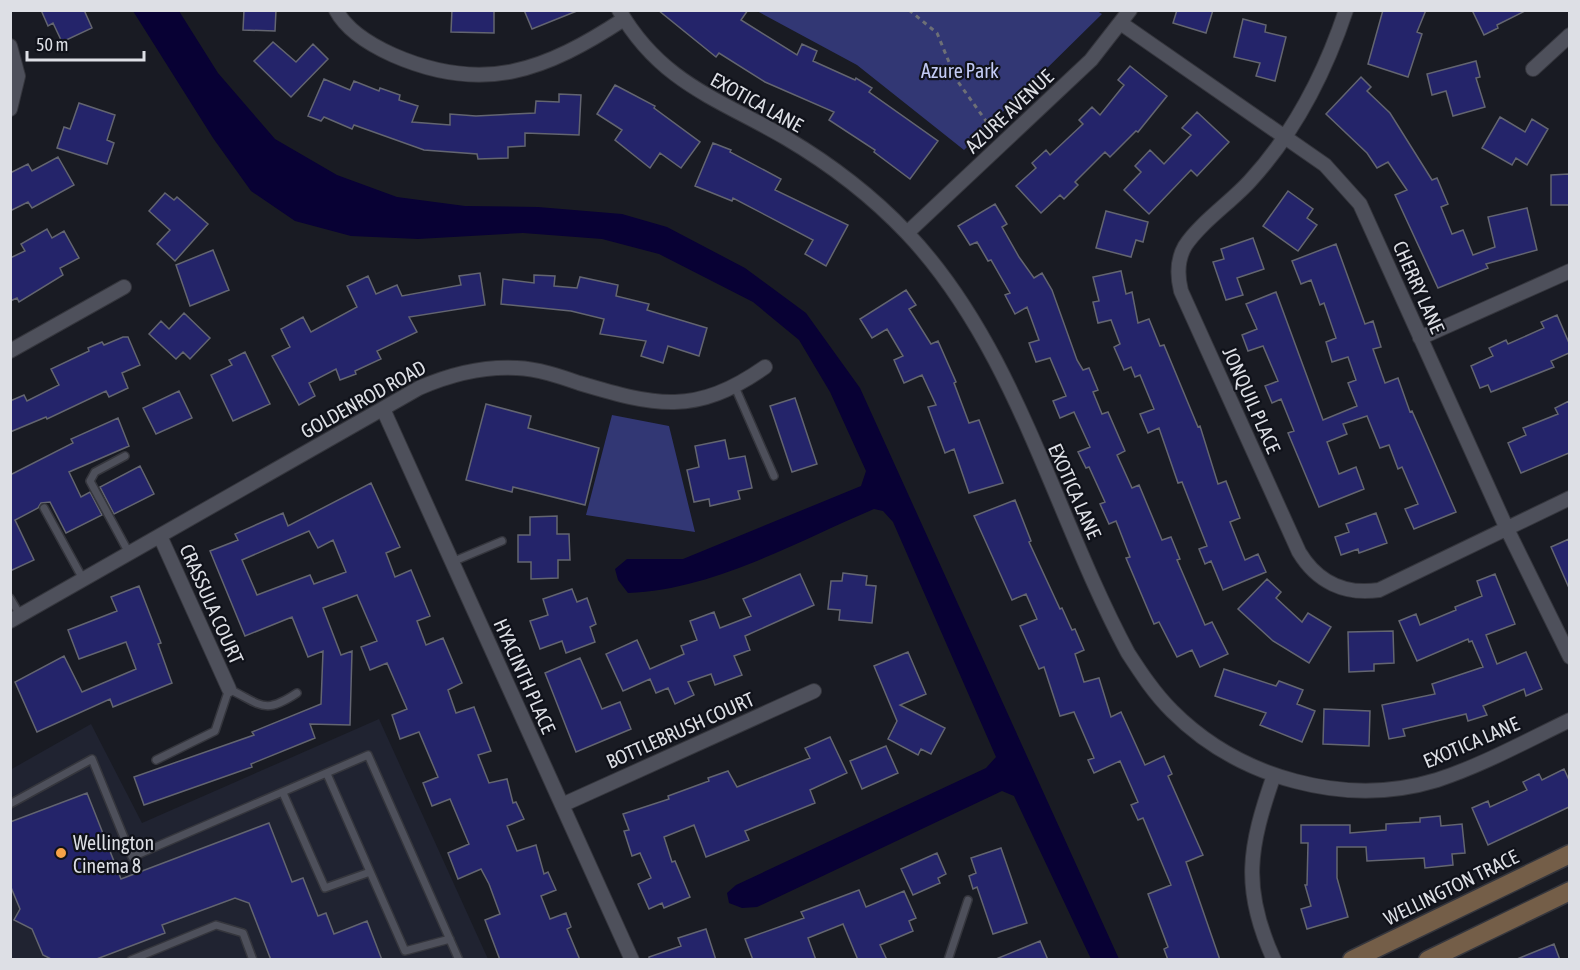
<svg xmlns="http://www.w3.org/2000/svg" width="1580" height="970" font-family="'Asap Condensed',sans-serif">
<rect width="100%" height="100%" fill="#191b23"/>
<path fill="#202331" d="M379,719L488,959H11L10,770L91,724L142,823Z"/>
<path fill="#323774" d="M1097,11L1102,14L964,150L857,65L757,11Z
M612,415L669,426L695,532L586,515Z"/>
<path fill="#080134" d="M133,11H179L218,73L275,139L337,175L397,197L465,206L538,207L622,214L667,227L745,268L806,313L860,388L1119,959H1091L1014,796L1002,791L757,907L742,908L729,903L727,893L736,885L986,768L996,757L893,522L883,511L874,509C796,542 713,590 628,593L618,580L615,569L627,559H683L861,486L866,471L830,392L799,340L753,302L659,254L602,239L523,233L418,239L351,236L295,221L251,191L213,138Z"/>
<path fill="#24246a" stroke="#636570" stroke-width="1.5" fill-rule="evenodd" d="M41,10H84L92,28L62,42L53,23L48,26Z
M244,10H276L275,31L243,30Z
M452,10H494V33L451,32Z
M524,10H577V11L532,29Z
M658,10H748L741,20L797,55L802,44L817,51L813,61L855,80L856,78L872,88L869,92L938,141L910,179L874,152L875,150L829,120L834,112L765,82L719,53L716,57Z
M1177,10H1213L1206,33L1173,23Z
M1383,10H1426L1417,32L1422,34L1408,77L1368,64Z
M1472,10H1527L1497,25L1498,28L1484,35Z
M1243,19L1266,25L1265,32L1286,37L1275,81L1256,76L1260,63L1234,57Z
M273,42L296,62L313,44L328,59L291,97L254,61Z
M1476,61L1480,77L1476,78L1485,107L1453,116L1446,91L1432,95L1427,74Z
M1130,66L1167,96L1138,132L1136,131L1110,157L1105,152L1075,182L1078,185L1064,199L1060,195L1041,213L1016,186L1036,168L1032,163L1046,150L1050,155L1083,124L1079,120L1092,107L1100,115L1124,85L1118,80Z
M1361,77L1371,87L1367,91L1390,113L1432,180L1437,178L1448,204L1441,207L1452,234L1463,230L1473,255L1495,247L1488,217L1527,208L1537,250L1486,264L1488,268L1438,288L1395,195L1407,190L1388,162L1377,168L1367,153L1326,114Z
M324,79L350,90L354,81L379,91L380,88L400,95L399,100L418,106L412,122L450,125V114L476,116L535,113L536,101L559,102V94L581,95L579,135L525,133V146L508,147V158L478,159L477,154L424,150L354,125L352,129L324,117L321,121L308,116Z
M615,85L655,106L654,108L700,142L681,168L660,153L650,168L615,140L622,130L597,114Z
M79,103L115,115L107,140L114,143L107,164L57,148L64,127L70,129Z
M1197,112L1229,142L1197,176L1191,170L1149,214L1124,190L1141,172L1135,166L1150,150L1164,164L1191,135L1182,128Z
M1500,117L1525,132L1532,119L1548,129L1527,165L1516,158L1512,165L1482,148Z
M713,143L731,150L730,152L781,179L775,190L848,225L826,266L805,254L813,240L733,198L732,201L695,186Z
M58,157L74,185L32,208L28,202L10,211V173L28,164L32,171Z
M1569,174V205H1551V175Z
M1288,191L1313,209L1307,218L1317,225L1298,251L1263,226Z
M165,193L174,200L177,197L208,224L175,261L157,244L170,230L149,211Z
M995,204L1007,224L1002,227L1019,257L1034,278L1042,273L1052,290L1077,360L1083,370L1089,368L1098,390L1093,392L1102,414L1108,412L1125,451L1117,455L1132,488L1139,485L1162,540L1171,537L1180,559L1177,560L1205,625L1212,622L1228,654L1200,667L1192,650L1177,657L1159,622L1154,624L1126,558L1130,557L1116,521L1109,524L1100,504L1105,502L1089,467L1086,468L1078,452L1090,447L1074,412L1060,418L1053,401L1066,396L1050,358L1036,362L1029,343L1039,340L1027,307L1015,314L1005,295L1010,293L991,260L988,261L977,242L970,245L958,226Z
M1106,211L1148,222L1143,242L1136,240L1131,257L1096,248Z
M47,229L52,238L64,231L79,258L60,268L63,275L19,302L17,298L10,301V258L25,251L21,244Z
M1253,238L1264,269L1237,278L1243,295L1226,300L1213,262L1224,259L1221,249Z
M1336,244L1365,324L1373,321L1381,347L1373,349L1385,383L1398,378L1410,412L1412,411L1423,436L1456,512L1414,529L1405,509L1418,504L1402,467L1398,469L1389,445L1380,448L1367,416L1343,424L1347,434L1327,442L1339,474L1356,467L1364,489L1319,507L1288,433L1294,431L1281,399L1272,403L1265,386L1278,381L1263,346L1248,351L1242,335L1257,329L1246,304L1276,292L1323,420L1357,406L1348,383L1356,380L1348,357L1332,362L1326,342L1336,338L1324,303L1320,305L1311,280L1301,284L1292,261Z
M213,250L229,290L190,306L176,265Z
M1121,271L1126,294L1132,292L1138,323L1149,319L1160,346L1164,345L1198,427L1200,426L1218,484L1226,481L1240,518L1230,522L1245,560L1258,554L1266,572L1223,590L1211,561L1205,564L1199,549L1207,546L1182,482L1178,483L1159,428L1148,433L1140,414L1154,409L1140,375L1135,377L1131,367L1124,370L1114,347L1120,344L1111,320L1098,323L1093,302L1099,301L1093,277Z
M480,273L485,305L409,317L417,332L377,351L381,359L355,371L356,374L340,380L336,369L309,383L315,396L299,405L272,356L290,347L281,329L303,317L311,332L357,307L347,286L368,276L376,294L397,285L402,296L461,285L459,276Z
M534,275L555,276L554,286L577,288L580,277L618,285L616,296L649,304L647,310L707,328L699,356L668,346L663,363L641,356L646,341L600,334L604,319L571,311L501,304L503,279L534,283Z
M906,290L916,305L909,309L931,344L938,341L956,382L954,383L969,423L979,420L1003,483L969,493L954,449L945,453L928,407L936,405L922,375L904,383L894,360L903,356L887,329L872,338L860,319Z
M184,313L210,338L190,359L183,352L176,359L149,334L161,321L169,329Z
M1557,315L1569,343V353L1551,361L1554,367L1491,392L1488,385L1480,388L1471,366L1493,356L1489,348L1506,340L1508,344L1544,328L1541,322Z
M123,337H128L140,365L122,373L128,388L109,397L106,391L47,419L46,417L10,432V401L24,395L27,401L59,385L51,369L89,351L88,348L102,342L104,345Z
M245,352L270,404L233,421L211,375L232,365L229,360Z
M179,391L192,418L156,434L143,408Z
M795,398L817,464L792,472L770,406Z
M1569,401V453L1521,473L1508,443L1526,435L1523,428L1558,414L1555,408Z
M486,404L531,416L528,428L599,448L585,505L513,487L512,492L466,480Z
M118,418L129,446L69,472L81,497L90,492L102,515L66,533L50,502L41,503L38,508L15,520L34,560L10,571V475L73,443L71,439Z
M725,440L729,459L745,456L752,488L738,491L740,499L710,506L709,499L694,502L687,470L699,467L695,446Z
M140,466L154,494L114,514L100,487Z
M371,483L400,547L386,553L395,577L411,570L430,616L417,621L426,645L443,638L462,683L448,690L456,713L474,707L491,751L478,755L489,783L507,779L513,803L516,802L524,819L507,826L517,851L536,845L544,874L548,872L556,890L541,896L550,919L566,913L571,927L567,929L580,960H500L485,920L500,914L489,884L481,869L458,879L448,853L469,844L450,799L432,806L423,783L438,777L419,732L400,739L392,715L407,709L387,663L370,670L361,647L377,641L357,595L323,608L341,655L352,651L350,725L310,724L315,738L251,764L252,767L144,805L134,777L254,735L252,732L321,704L323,651L308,657L292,617L245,636L210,551L238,540L235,534L283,513L288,526ZM309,531L318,548L333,540L346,572L314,584L310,575L257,595L242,560Z
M1015,500L1031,541L1029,542L1060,609L1062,608L1072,630L1075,629L1084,650L1075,654L1084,682L1099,678L1111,717L1121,712L1145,765L1164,756L1172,774L1168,776L1203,855L1186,862L1220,960H1168L1164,949L1168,947L1148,894L1171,885L1143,818L1138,820L1131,805L1138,802L1120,761L1094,773L1088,760L1094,758L1074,712L1060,716L1044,667L1039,669L1020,626L1037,619L1026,594L1012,600L974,516Z
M1376,513L1387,543L1359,553L1358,549L1341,555L1335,537L1349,532L1346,524Z
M557,516V534H569L570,560H558V578L531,579V562H518V535H530V517Z
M1569,539V588L1551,547Z
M843,573L867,576L866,585L876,586L872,623L839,620L840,610L828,609L831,581H842Z
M800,574L814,605L745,636L750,650L734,656L742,675L715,685L711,674L688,682L694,695L675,704L668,688L656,693L650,679L623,691L606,654L637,640L650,669L684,654L681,646L697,640L690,621L714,612L720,628L751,616L743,599Z
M1495,574L1515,624L1486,635L1497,664L1526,652L1542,689L1526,696L1524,689L1483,706L1487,715L1468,721L1466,714L1403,729L1405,736L1389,739L1382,705L1435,694L1432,684L1483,667L1472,641L1469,642L1468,639L1417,661L1399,621L1416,614L1420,625L1456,610L1455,607L1482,596L1477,581Z
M1267,579L1281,592L1276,598L1302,622L1308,613L1331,627L1309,663L1273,641L1238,609Z
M139,586L161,643L158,644L172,683L113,707L110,699L37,732L15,682L64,656L82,692L136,669L126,642L79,659L68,630L117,611L111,597Z
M572,589L577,602L587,598L596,624L590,627L595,642L566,653L562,641L540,649L530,621L548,615L543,599Z
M1393,631L1394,663L1374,664V671H1371L1349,672L1348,632Z
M908,652L926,694L900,705L945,728L931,754L921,749L918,755L888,739L897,721L874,666Z
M580,658L602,709L620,702L631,729L576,752L545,673Z
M1224,669L1276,686L1279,681L1303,690L1297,704L1315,711L1302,742L1260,725L1266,713L1215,696Z
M1324,709L1370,711L1369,746L1323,744Z
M830,737L847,773L810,790L815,803L745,831L749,840L706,857L694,825L664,837L672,862L675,861L690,897L664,908L662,903L649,909L638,884L651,878L640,853L632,856L624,831L629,830L623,814L669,799L668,796L709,781L708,778L728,771L737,787L810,758L805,748Z
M886,746L898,773L862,789L850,761Z
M1564,769L1569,780V807L1488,845L1472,808L1488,801L1490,807L1527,790L1523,782L1539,774L1542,780Z
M87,793L121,879L269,823L292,882L303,878L318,916L326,913L334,934L367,921L382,960H271L249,903L235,898L162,925L165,933L94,960H53L43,955L32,929L14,920L20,909L10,885V822Z
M1440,816L1441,826L1462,824L1465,853L1452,854L1453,865L1425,868L1424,858L1367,861L1366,847H1337V878L1348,917L1307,929L1301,909L1311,906L1305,885H1307L1308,843H1301V825H1350V833L1386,830V824L1420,822V818Z
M1001,848L1027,923L993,934L977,887L973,889L969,876L976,873L971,858Z
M937,853L946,874L938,878L940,883L913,895L901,869Z
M859,890L866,907L904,891L916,918L909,921L913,931L880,945L887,960H858L843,924L808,938L816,960H753L745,939L804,918L801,912Z
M706,929L716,960H649V957L681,946L678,938Z
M1040,941L1048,960H996V959Z
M1554,944L1560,960H1518L1517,959Z"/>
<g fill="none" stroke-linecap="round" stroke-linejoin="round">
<defs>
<path id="lane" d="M735,387L774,476
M125,456L95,472L90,481L129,553
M44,508L83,579
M452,562L502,541
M10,598L20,615
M156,760L215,731L229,689C262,705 264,715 297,693
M327,774L405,951L450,939
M283,793L325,888L370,872
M10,804L92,759L132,857L368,755L459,960
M131,960L216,925L243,933L253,960
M948,960L968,900"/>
<path id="street" d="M336,10C347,31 373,46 393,55C484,95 546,70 624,19
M619,10C661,83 719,99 786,138C830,164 871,195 907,233C1016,348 1054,515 1128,653C1141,673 1154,693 1172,711C1239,778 1345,808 1437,780C1483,765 1526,741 1570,720
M1346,10C1325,73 1295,132 1250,181C1231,202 1200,223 1185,246C1177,260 1177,275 1181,291L1299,552C1317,582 1345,595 1379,590L1570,498
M1122,24L1325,165L1360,204L1507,529L1570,657
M10,46L18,76L10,109
M1533,69L1570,35
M907,233L1091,60L1130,10
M1420,338L1570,271
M10,351L124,287
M383,409L632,960
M160,536L229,689
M10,621L419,388C451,374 482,366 517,368C538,369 559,376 579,383C656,406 695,416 765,367
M1274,775C1249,847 1241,888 1274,960
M562,805L814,691"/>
<path id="secondary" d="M1352,960L1570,854
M1428,960L1570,891"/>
</defs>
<use href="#lane" stroke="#35363d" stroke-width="10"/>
<use href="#street" stroke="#35363d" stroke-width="16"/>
<use href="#secondary" stroke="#35363d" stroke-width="21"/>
<path stroke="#6d6f76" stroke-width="3" stroke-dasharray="4.5 4.5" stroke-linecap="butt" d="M909,10L937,33L956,79L991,128"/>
<use href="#lane" stroke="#4e505b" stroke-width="7"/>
<use href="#street" stroke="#4e505b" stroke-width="14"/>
<use href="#secondary" stroke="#745e48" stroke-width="18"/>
</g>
<circle fill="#f6a247" stroke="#10121a" stroke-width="2" cx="61" cy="853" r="6"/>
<g text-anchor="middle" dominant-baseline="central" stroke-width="4.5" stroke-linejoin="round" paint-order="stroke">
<g font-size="20" fill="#c3cbf5" stroke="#10121a">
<text x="960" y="70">Azure Park</text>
</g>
<g font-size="20" fill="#dddfe5" stroke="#10121a">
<text transform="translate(757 102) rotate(29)">EXOTICA LANE</text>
<text transform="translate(1009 111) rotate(-43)">AZURE AVENUE</text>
<text transform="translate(1419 287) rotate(66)">CHERRY LANE</text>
<text transform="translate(363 399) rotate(-29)">GOLDENROD ROAD</text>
<text transform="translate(1252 400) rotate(66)">JONQUIL PLACE</text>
<text transform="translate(1075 491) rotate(66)">EXOTICA LANE</text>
<text transform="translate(212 604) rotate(66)">CRASSULA COURT</text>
<text transform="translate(525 676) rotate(66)">HYACINTH PLACE</text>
<text transform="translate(680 730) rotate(-24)">BOTTLEBRUSH COURT</text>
<text transform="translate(1471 742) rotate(-23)">EXOTICA LANE</text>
<text transform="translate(1451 887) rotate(-26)">WELLINGTON TRACE</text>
</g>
<g font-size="20" fill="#dddfe5" stroke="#10121a" text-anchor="start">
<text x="73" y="842">Wellington<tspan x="73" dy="23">Cinema 8</tspan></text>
</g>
</g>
<rect width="1580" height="970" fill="none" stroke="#dddfe5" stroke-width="24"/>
<path d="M27 51v9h117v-9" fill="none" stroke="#dddfe5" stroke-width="3"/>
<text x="36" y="51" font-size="18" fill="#dddfe5" stroke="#10121a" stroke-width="4.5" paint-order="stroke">50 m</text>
</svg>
